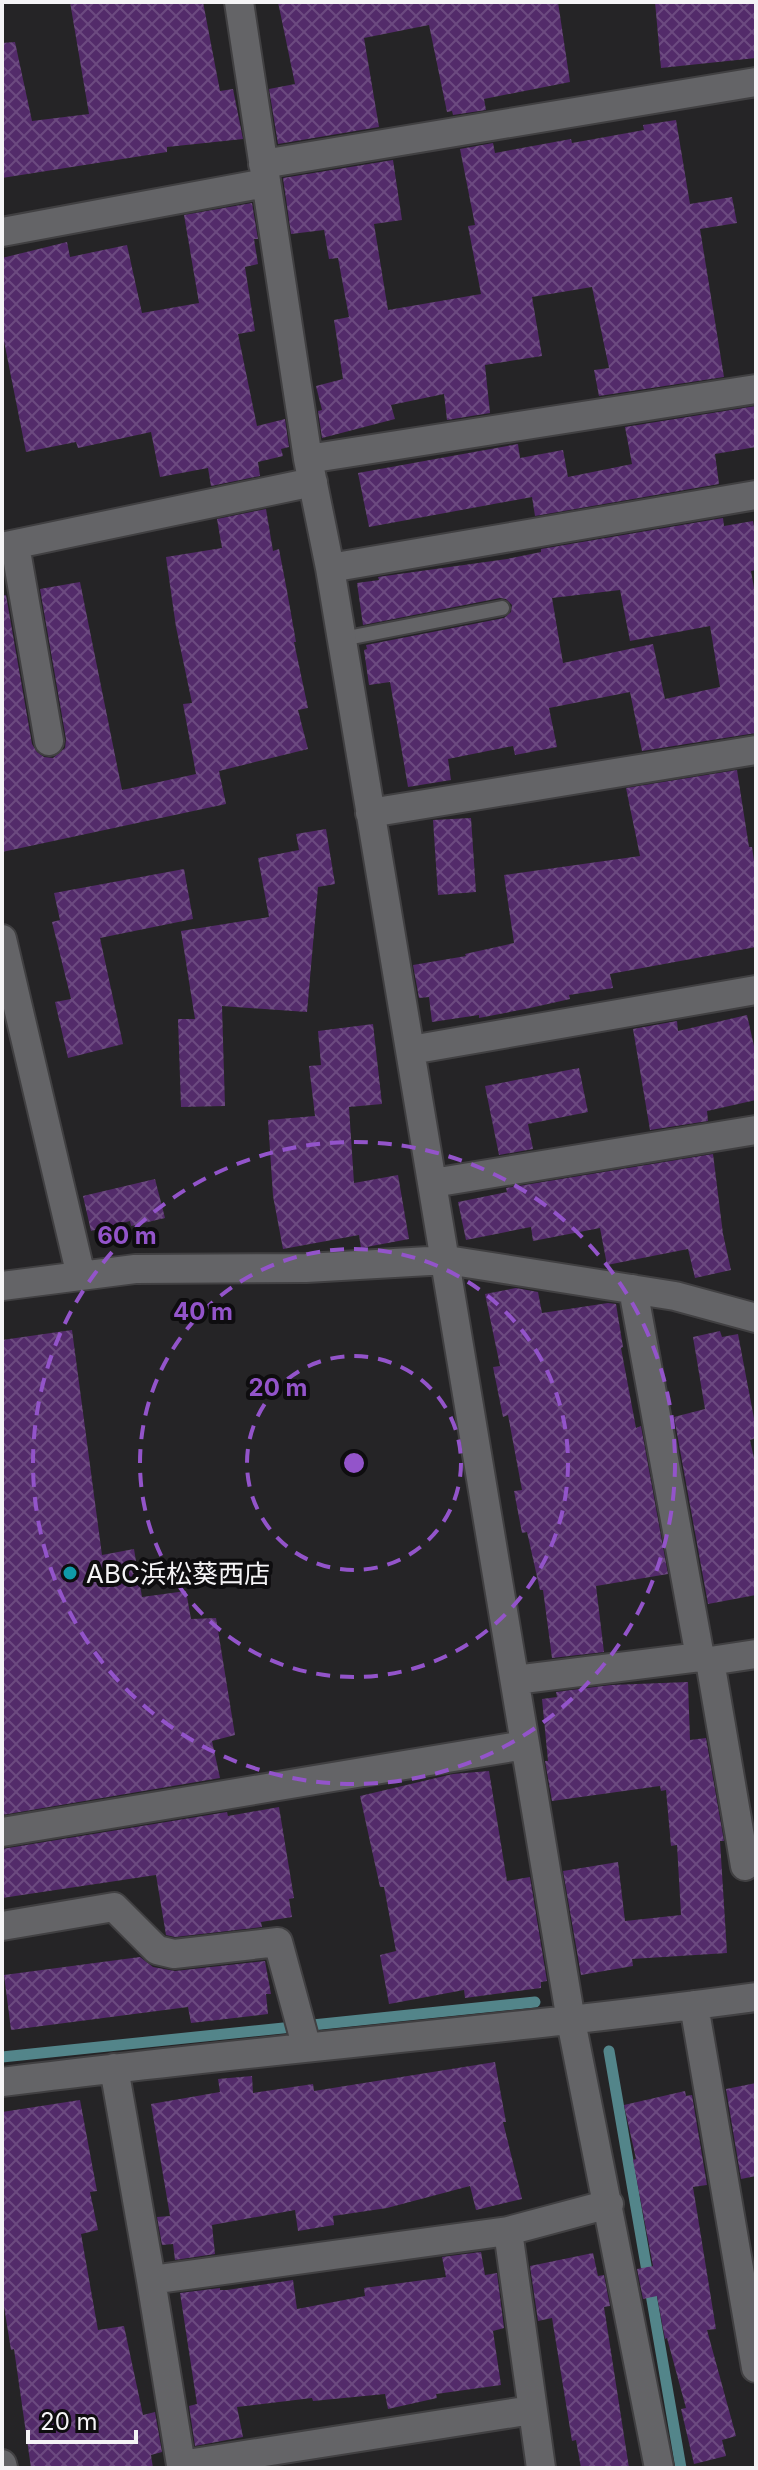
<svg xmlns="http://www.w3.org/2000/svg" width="758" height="2470" font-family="Inter,'Noto Sans JP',sans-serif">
<defs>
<pattern id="building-cross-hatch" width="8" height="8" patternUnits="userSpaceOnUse" patternTransform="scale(2)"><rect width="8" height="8" fill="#532b6a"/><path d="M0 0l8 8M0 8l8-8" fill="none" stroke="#6c4a80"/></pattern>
</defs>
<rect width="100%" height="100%" fill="#252426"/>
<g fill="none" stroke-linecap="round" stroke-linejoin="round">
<path stroke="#53858a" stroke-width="11" d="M609,2051L681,2468
M2,2057L535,2002"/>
</g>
<path fill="url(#building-cross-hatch)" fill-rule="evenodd" d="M70,2H203L220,91L233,89L243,139L167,147V152L2,178V43L15,42L32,121L89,114Z
M278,2H558L570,82L484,99L486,110L453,115L452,111L447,112L429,25L364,38L379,127L278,144L269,89L295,84Z
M655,2H756V58L661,68Z
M676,120L690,204L732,197L737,223L700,229L724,377L599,396L594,370L609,368L592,287L532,297L542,356L485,365L490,413L447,420L444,394L391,405L395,419L322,438L318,411L322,410L316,386L343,379L334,320L349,317L338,258L329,259L324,230L291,234L283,178L393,160L402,220L374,224L388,310L481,294L468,226L475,225L460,149L493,143L495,153L571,139L572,143L644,130L643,125Z
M252,203L258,239H254L258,264L245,267L255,331L238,334L257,426L285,419L289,447L281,449L283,456L258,462L260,476L211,486L208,468L160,477L151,432L78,448L76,442L26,452L2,331V258L67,242L70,257L127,245L142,313L199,303L184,215Z
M756,406V447L715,454L719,484L535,516L532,497L369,527L358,473L518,444L520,458L563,450L568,477L632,464L625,427Z
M266,509L273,551L279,549L287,591L296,642H294L308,708L298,710L308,749L219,771L226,804L2,852V596L6,595L32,744L37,752L44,757L53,758L65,748L66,739L40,589L80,582L122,790L196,774L183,704L192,703L176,627L166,557L222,548L217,519Z
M723,518L724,526L753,521L756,539V570L751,571L756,599V733L642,751L630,692L549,708L557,747L515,755L513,746L448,759L451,780L408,787L390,682L369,685L364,650L367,649L366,645L504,618L511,612L512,605L506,599L500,598L363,625L357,583L379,580L378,577L385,576L507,559L541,552V549ZM620,590L630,641L710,626L720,687L665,699L653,644L563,663L552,598Z
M737,770L749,847H752L756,874V947L610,974L613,988L569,995L570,999L530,1008L479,1018V1015L432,1022L429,997L419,998L413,965L466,956L465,954L514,943L504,875L640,856L626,788Z
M471,818L476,892L438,895L433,820Z
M326,829L335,884L318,887L307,1012L222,1006L225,1106L181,1107L178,1019H195L181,931L269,917L258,858L299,850L296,834Z
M184,869L193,919L100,938L123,1044L68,1058L55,1002L71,999L52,922L60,920L54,893Z
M747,1015L756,1055V1100L707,1111L708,1121L650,1130L633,1029L677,1021L678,1031Z
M373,1024L382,1104L349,1107L354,1183L398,1175L409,1239L361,1248L359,1235L283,1249L273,1196L268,1120L315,1116L309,1066L321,1065L318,1031Z
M579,1068L588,1112L528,1124L533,1149L499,1155L485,1086Z
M713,1154L723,1234L731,1270L695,1278L688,1249L607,1265L600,1228L533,1241L531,1227L466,1240L458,1202L507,1192L506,1188Z
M155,1179L165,1218L131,1226L130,1221L91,1231L83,1196Z
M516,1288L538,1292L542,1313L608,1303L616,1304L623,1347L621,1348L636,1428L641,1426L668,1574L596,1586L604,1652L552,1658L543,1590H540L527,1532L522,1533L514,1491L522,1490L508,1415L503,1417L493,1367L500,1366L485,1294Z
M72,1330L102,1555L134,1549L142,1597L186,1591L191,1619L216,1618L235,1735L212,1741L220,1778L2,1815V1340Z
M720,1331L722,1337L738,1334L756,1429V1438L750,1440L756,1467V1595L708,1604L674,1417L705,1409L693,1337Z
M688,1682L690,1740L706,1738L724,1841H720L727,1953L632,1959L633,1966L581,1975L563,1871L618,1862L625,1921L681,1915L677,1845L671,1846L666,1790L661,1791L660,1786L552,1801L545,1761H548L542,1699L557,1697L556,1692L611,1685Z
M489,1771L507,1881L530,1877L547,1981L541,1982V1988L465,1998L464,1990L389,2004L380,1955L396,1951L384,1887H380L360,1796L453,1774Z
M279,1807L294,1898L289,1899L292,1917L261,1922L262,1927L175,1937L166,1935L156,1875L2,1898V1849L227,1812L228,1816Z
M140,1957L153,1967L175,1971L265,1961L271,1994H266L268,2014L191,2023L188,2007L11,2030L4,1975Z
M495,2062L506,2122H503L522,2199L476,2210L470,2186L387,2208L333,2216L334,2225L298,2231L295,2210L212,2225L215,2254L175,2260L173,2244L162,2245L157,2217L170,2216L151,2104L220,2092L218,2079L252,2076L253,2093L313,2084L314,2091Z
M756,2083V2176L741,2179L726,2089Z
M685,2091L686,2096L692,2095L707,2185L693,2187L716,2329L707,2330L736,2436L722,2440L726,2456L694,2464L681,2409L686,2408L667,2338L665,2339L657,2296L643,2299L637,2269L653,2266L633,2160L636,2159L624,2105Z
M80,2100L97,2191L90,2192L98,2230L81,2234L98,2330L124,2326L143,2415L155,2412L162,2452L151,2455L153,2468H31L14,2349L11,2350L2,2294V2112Z
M481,2252L485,2275L497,2273L504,2328L493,2331L501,2385L436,2394L437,2398L388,2409L385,2394L313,2401L312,2398L237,2407L243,2437L195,2446L189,2406L197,2404L180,2293L220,2288V2290H227L293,2280L297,2309L365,2296L364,2288L446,2277L442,2257Z
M593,2253L598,2276L604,2275L610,2306L604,2307L629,2468H581L576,2440L572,2441L552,2318L538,2321L530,2266Z"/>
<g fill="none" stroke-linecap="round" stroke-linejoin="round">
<defs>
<path id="service" d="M342,639L502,608"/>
<path id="minor" d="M239,2L308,459L330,568L571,2021L659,2468
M263,164L756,82
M2,232L266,183
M308,459L756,389
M15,545L49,741
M2,547L313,482
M330,568L756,495
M370,813L756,750
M2,939L81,1276
M411,1050L756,990
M433,1183L756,1130
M2,1286L135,1269L306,1268L447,1260L675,1296L756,1318
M633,1289L700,1657
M710,1661L745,1866
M515,1680L700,1657L710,1661L756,1654
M2,1832L525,1745
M2,1926L114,1907L157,1950L174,1954L278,1942L305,2041
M694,2005L756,2368
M114,2068L151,2280L508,2231L541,2468
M2,2082C253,2050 505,2031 756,1997
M508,2231L609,2204
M151,2280L181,2465L532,2410
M2,2464L3,2468"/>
</defs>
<use href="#service" stroke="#414042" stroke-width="18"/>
<use href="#minor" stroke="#414042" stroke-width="32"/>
<use href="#service" stroke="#646467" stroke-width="14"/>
<use href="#minor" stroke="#646467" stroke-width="28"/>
</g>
<g fill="none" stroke="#9354ca" stroke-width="4" stroke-dasharray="14 10">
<circle cx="354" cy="1463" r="107"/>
<circle cx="354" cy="1463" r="214"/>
<circle cx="354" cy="1463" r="321"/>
</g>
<circle fill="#0f9aa8" stroke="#0e0d0f" stroke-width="3" cx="70" cy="1573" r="8"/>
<g text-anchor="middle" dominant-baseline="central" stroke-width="8" stroke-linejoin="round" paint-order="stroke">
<g font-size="26" fill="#f5f4f6" stroke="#0e0d0f" text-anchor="start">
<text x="86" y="1573">ABC浜松葵西店</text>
</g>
</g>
<circle cx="354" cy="1463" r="12" fill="#9354ca" stroke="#0e0d0f" stroke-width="4"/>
<g font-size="24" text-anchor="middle" font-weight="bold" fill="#9354ca" stroke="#0e0d0f" stroke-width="8" stroke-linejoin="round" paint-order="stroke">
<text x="127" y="1244">60 m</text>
<text x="203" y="1320">40 m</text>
<text x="278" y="1396">20 m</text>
</g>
<rect width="758" height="2470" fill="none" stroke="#f5f4f6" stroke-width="8"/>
<path d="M28 2430v12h108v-12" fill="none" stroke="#f5f4f6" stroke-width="4"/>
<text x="40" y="2430" font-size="24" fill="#f5f4f6" stroke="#0e0d0f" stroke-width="6" paint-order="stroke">20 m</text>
</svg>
